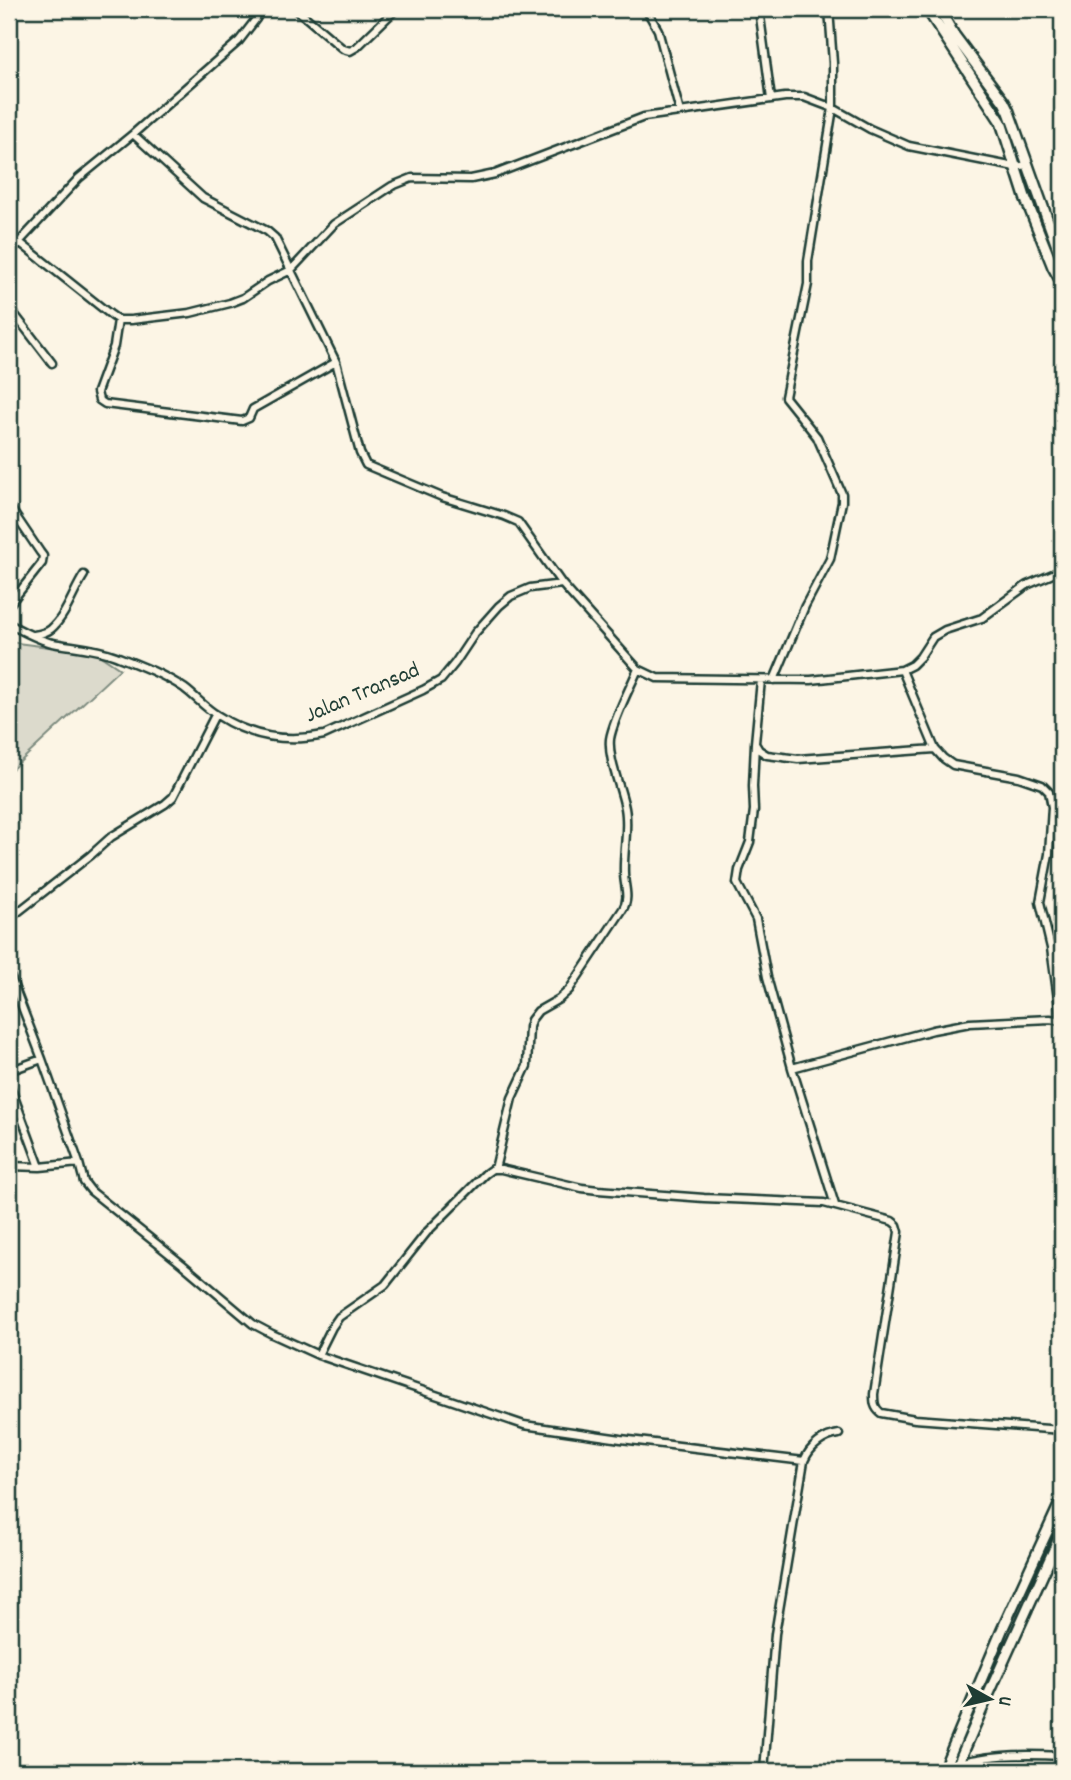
<svg xmlns="http://www.w3.org/2000/svg" width="1071" height="1780" font-family="Dekko,sans-serif">
<rect width="100%" height="100%" fill="#fcf5e5"/>
<filter id="ink" filterUnits="userSpaceOnUse"><feTurbulence type="fractalNoise" baseFrequency=".0143" numOctaves="2"/><feDisplacementMap in="SourceGraphic" scale="14" xChannelSelector="R" yChannelSelector="G"/><feConvolveMatrix kernelMatrix="1 2 1 2 8 2 1 2 1" color-interpolation-filters="sRGB"/></filter>
<g filter="url(#ink)">
<path fill="#dcdacc" stroke="#7e8c80" stroke-width="2" d="M9,642L96,653L120,669L9,772Z"/>
<g fill="none" stroke-linecap="round" stroke-linejoin="round">
<defs>
<path id="street" d="M296,9L343,49L350,51L357,47L396,9
M646,9L658,30L680,112
M759,9L771,99
M133,134L203,198L267,231L275,238L336,362L360,453L366,465L442,497L504,516L518,522L562,584
M18,241L111,315L118,320H131L190,313L230,303L243,298L268,281L291,270L334,224L392,186L412,178L471,179L495,174L644,117L785,97H804L833,108L870,129L909,146L1015,167L1028,165
M9,253L79,178L133,134L239,41L256,19L261,9
M9,307L52,363
M118,320L114,346L97,392L99,400L105,404L242,421L249,418L253,409L336,362
M9,506L40,552L43,556L42,563L9,605
M9,624C23,631 38,640 53,643C74,647 95,648 116,656C139,665 163,674 184,688C195,696 205,708 217,715C249,736 286,743 324,735L423,690L441,680L455,663L475,633L499,606L511,596L530,588L562,584L638,669L657,678L811,680L902,670L912,665L920,657L933,637L945,630L982,618L1027,585L1062,570
M34,635C40,634 46,633 51,629C66,616 73,592 84,575
M902,670L935,749L943,758L953,765L1019,777L1042,785L1049,792L1052,807L1049,854L1040,902L1051,948L1061,1021
M761,680L755,743L753,786L754,810L750,842L739,870L737,883L756,919L767,977L792,1068L835,1205
M774,680L805,606L830,559L842,502V494L817,437L785,397L808,284V261L833,108V63L829,9
M756,745L759,750L767,755L798,759L935,749
M9,919L91,855L111,837L165,804L173,797L215,715
M9,973L42,1059L79,1163L84,1182L91,1191L182,1264L253,1324L272,1334L318,1355L524,1425L621,1439L804,1461
M792,1068L933,1030L970,1023L1050,1019L1062,1021
M9,1071L42,1059
M9,1083L40,1167
M9,1166L40,1167L79,1163
M495,1169L512,1098L527,1066L529,1027L531,1020L538,1011L559,999L569,990L623,909C630,897 624,886 624,873C623,851 629,829 625,808C621,787 608,760 610,739C613,720 630,688 638,669
M318,1355L332,1327L339,1317L385,1285L427,1232L485,1174L492,1169H501L582,1188L598,1190L704,1198L824,1203L892,1221L897,1225L899,1232L874,1394C874,1402 874,1408 881,1413L915,1419L1062,1430
M945,1767C983,1754 1022,1754 1062,1756
M764,1771L775,1634L804,1461C810,1446 824,1436 839,1434"/>
<path id="secondary" d="M927,9L1001,122L1025,197L1053,267L1062,283
M939,9L954,35L1004,102L1009,112L1062,260
M943,1771L1002,1630L1062,1499
M955,1771L986,1700L1062,1532"/>
</defs>
<use href="#street" stroke="#1f3d34" stroke-width="11"/>
<use href="#secondary" stroke="#1f3d34" stroke-width="14"/>
<use href="#street" stroke="#fcf5e5" stroke-width="6"/>
<use href="#secondary" stroke="#fcf5e5" stroke-width="9"/>
</g>
</g>
<g text-anchor="middle" dominant-baseline="central" stroke-width="5" stroke-linejoin="round" paint-order="stroke">
<g font-size="23" fill="#1f3d34" stroke="#fcf5e5">
<text transform="translate(363 694) rotate(-23)">Jalan Transad</text>
</g>
</g>
<rect width="1071" height="1780" fill="none" stroke="#fcf5e5" stroke-width="35"/>
<rect x="18" y="18" width="1036" height="1745" fill="none" stroke="#1f3d34" stroke-width="2.5" filter="url(#ink)"/>
<g transform="translate(990 1699) rotate(98)" stroke="#fcf5e5" stroke-width="5" paint-order="stroke">
<path d="M0-5L12 26L0 18L-12 26Z" fill="#1f3d34"/>
<text y="-10" font-size="19" font-weight="bold" text-anchor="middle" fill="#1f3d34">U</text>
</g>
</svg>
